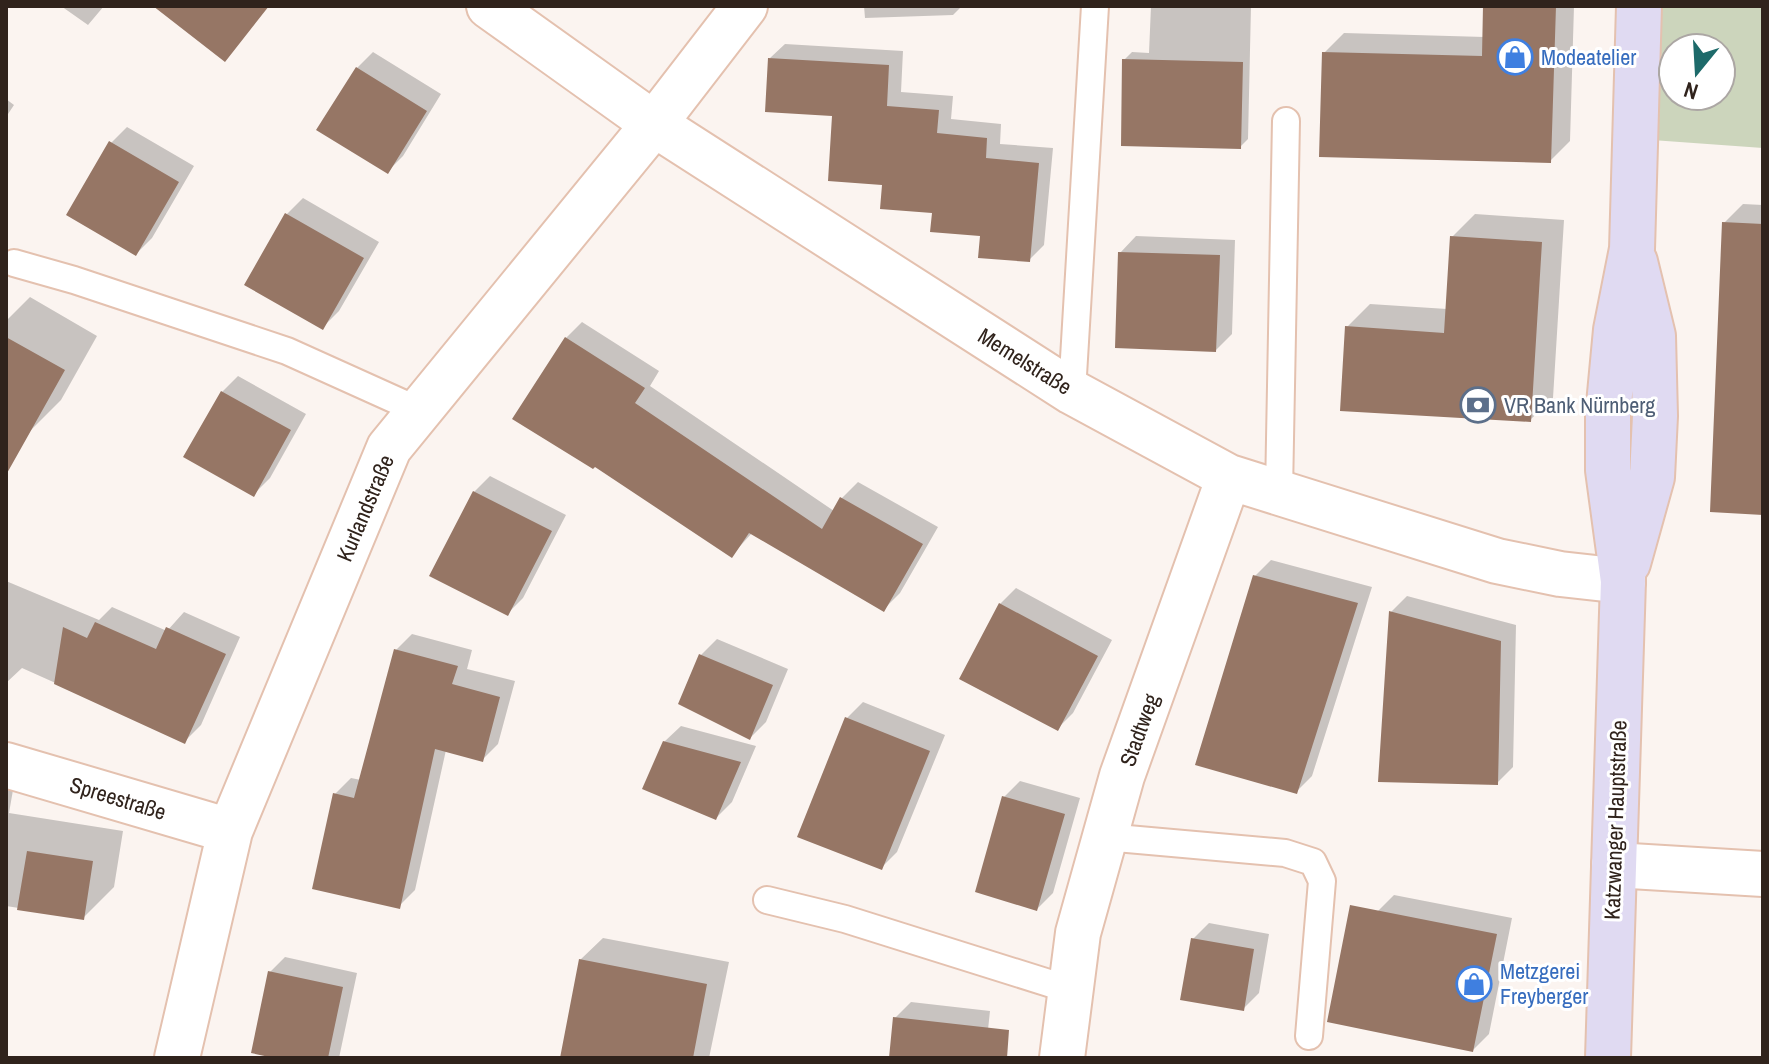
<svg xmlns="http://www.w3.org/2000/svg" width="1769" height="1064" font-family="'Archivo Narrow',sans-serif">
<rect width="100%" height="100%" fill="#fbf4f0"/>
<path fill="#ccd5bc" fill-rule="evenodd" d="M1641,6H1763V148L1638,139ZM1673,48H1721V96H1673Z"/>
<path fill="#0003" d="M61,6H104L88,25Z
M864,6H961V7L953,15L865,18Z
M1151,6H1251L1248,139L1240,147L1124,60L1132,52L1149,53Z
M1485,6H1574L1570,141L1550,161L1324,53L1344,33L1485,37Z
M785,44L903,51L901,92L953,96L951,119L1001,124L1000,144L1053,148L1044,245L1029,260L884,183L834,114L770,58Z
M373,52L441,94L403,156L387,172L357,68Z
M6,99L14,105L6,117Z
M127,127L194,166L152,238L136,254L111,143Z
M303,198L379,242L339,311L323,327L287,214Z
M1743,204L1763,205V513L1724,223Z
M1475,214L1564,220L1553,398L1530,420L1347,327L1370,304L1447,309L1452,237Z
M1136,236L1235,240L1232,334L1216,350L1120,253Z
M30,297L97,336L61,400L27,434L6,422V321Z
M582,322L659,371L650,386L834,511L842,498L858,482L938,527L900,593L884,609L752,533L732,555L566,338Z
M238,376L306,414L270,478L254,494L222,392Z
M490,476L566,515L523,598L507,614L474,492Z
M1271,560L1372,587L1312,776L1296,792L1255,576Z
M6,581L99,620L112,607L167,631L184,612L240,637L201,725L185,741L22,668L6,683Z
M1016,588L1112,640L1073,713L1057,729L1000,604Z
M1407,596L1516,625L1513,767L1497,783L1391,612Z
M412,634L472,650L467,669L515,681L498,744L482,760L446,750L415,890L399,906L335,794L351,778L361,780L396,650Z
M717,639L788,669L766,722L750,738L701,655Z
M863,702L945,735L897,852L881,868L847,718Z
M681,726L756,746L732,802L716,818L664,742Z
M1020,781L1080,798L1053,893L1037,909L1004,797Z
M6,789L13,790L9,813L123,831L114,887L83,918L6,906Z
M1394,895L1512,918L1489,1034L1473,1050L1378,911Z
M1209,923L1269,934L1259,993L1243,1009L1193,939Z
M603,938L729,962L709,1058H578L580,960Z
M285,957L357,973L339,1058H273L270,972Z
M911,1002L990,1011L985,1058H891L895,1018Z"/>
<path fill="#967665" d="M153,6H269L225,62Z
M1483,6H1556L1551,163L1319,157L1322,52L1482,56Z
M768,58L889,65L887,106L939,110L937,133L987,138L986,158L1039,163L1030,262L978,258L980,236L930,232L932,213L880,209L882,185L828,181L832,116L765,112Z
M1122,59L1243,62L1241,149L1121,146Z
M356,67L427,111L388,174L316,130Z
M109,141L179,182L136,256L66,215Z
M285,213L364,258L323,330L244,285Z
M1722,222L1763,224V515L1710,512Z
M1450,236L1542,242L1531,422L1340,411L1345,326L1444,333Z
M1118,252L1220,255L1216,352L1115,348Z
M6,337L65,370L6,475Z
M565,337L645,388L635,403L822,529L840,497L923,544L884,612L749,533L732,558L595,467L593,469L512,419Z
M221,391L291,430L254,497L183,457Z
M473,491L552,531L508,616L429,576Z
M1253,575L1358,603L1297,794L1195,765Z
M999,603L1098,656L1058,731L959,679Z
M1389,611L1501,641L1498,785L1378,782Z
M95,622L156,649L166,627L226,654L185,744L54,684L63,627L87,638Z
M394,649L458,666L452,684L500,697L483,762L435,749L400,909L312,889L333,793L354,798Z
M699,654L773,685L750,740L678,704Z
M845,717L930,751L882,870L797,837Z
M663,741L741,762L716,820L642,789Z
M1002,796L1065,814L1037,911L975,892Z
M27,851L93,861L84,920L17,910Z
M1350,905L1497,934L1473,1052L1327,1022Z
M1191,938L1254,949L1244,1011L1180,1000Z
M579,959L707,984L693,1058H560Z
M268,971L343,987L328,1058H274L251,1053Z
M893,1017L1009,1030L1007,1058H889Z"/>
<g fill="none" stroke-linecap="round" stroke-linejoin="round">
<defs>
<path id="lane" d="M14,263L74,280L287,351L420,411
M1072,392L1095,6
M1279,492L1286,121
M1105,837L1285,853L1313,862L1322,881L1309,1036
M767,900L845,919L1071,990"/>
<path id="street" d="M489,6L654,124L1072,392L1229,477L1497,561L1560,574L1623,581
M6,765L230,831
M1614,865L1763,874
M177,1058L230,831L389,448L654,124L745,6
M1062,1058L1078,933L1122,776L1229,477"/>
<path id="secondary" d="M1628,563L1652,477L1655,416L1653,336L1635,262
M1608,1058L1623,581L1608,470V415L1616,330L1632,249L1639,6"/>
</defs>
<use href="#lane" stroke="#e4c1af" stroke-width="30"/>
<use href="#street" stroke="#e4c1af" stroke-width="48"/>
<use href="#secondary" stroke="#e4c1af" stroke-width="48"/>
<use href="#lane" stroke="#fff" stroke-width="26"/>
<use href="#street" stroke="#fff" stroke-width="44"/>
<use href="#secondary" stroke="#e0daf2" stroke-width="44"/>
</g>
<defs>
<symbol id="shop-ring" viewBox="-11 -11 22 22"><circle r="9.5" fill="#fff" stroke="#3f7fe0" stroke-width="1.5"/><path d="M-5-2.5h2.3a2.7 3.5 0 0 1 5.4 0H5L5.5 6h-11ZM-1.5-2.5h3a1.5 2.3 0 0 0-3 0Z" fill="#3f7fe0"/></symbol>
<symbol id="bank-ring" viewBox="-11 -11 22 22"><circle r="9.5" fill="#fff" stroke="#5c6f8a" stroke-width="1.5"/><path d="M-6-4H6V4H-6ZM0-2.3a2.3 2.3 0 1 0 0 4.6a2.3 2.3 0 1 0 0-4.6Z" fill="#5c6f8a"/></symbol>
</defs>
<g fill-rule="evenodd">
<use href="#shop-ring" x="1495" y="37" width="40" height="40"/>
<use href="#bank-ring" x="1458" y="385" width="40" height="40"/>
<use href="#shop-ring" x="1454" y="964" width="40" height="40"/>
</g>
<g text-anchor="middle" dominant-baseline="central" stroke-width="6" stroke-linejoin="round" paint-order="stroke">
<g font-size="22" fill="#366cbe" stroke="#fff" text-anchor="start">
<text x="1541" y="57">Modeatelier</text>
<text x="1500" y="971">Metzgerei<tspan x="1500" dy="25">Freyberger</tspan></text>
</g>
<g font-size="22" fill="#30231c" stroke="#fff">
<text transform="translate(1025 361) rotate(32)">Memelstraße</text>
<text transform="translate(365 508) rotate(-67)">Kurlandstraße</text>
<text transform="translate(1139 730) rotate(-70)">Stadtweg</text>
<text transform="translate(118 798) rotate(17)">Spreestraße</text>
<text transform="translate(1615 820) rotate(-88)">Katzwanger Hauptstraße</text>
</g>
<g font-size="22" fill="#4e5e75" stroke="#fff" text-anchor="start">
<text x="1504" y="405">VR Bank Nürnberg</text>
</g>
</g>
<rect width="1769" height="1064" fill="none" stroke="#30231c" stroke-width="16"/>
<g transform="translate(1697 72) rotate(198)"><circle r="38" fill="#ffffff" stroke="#aca7a4" stroke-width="2"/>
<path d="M0-6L14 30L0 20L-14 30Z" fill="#1d6a6a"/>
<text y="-12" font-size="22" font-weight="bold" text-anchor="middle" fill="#30231c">N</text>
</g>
</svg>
